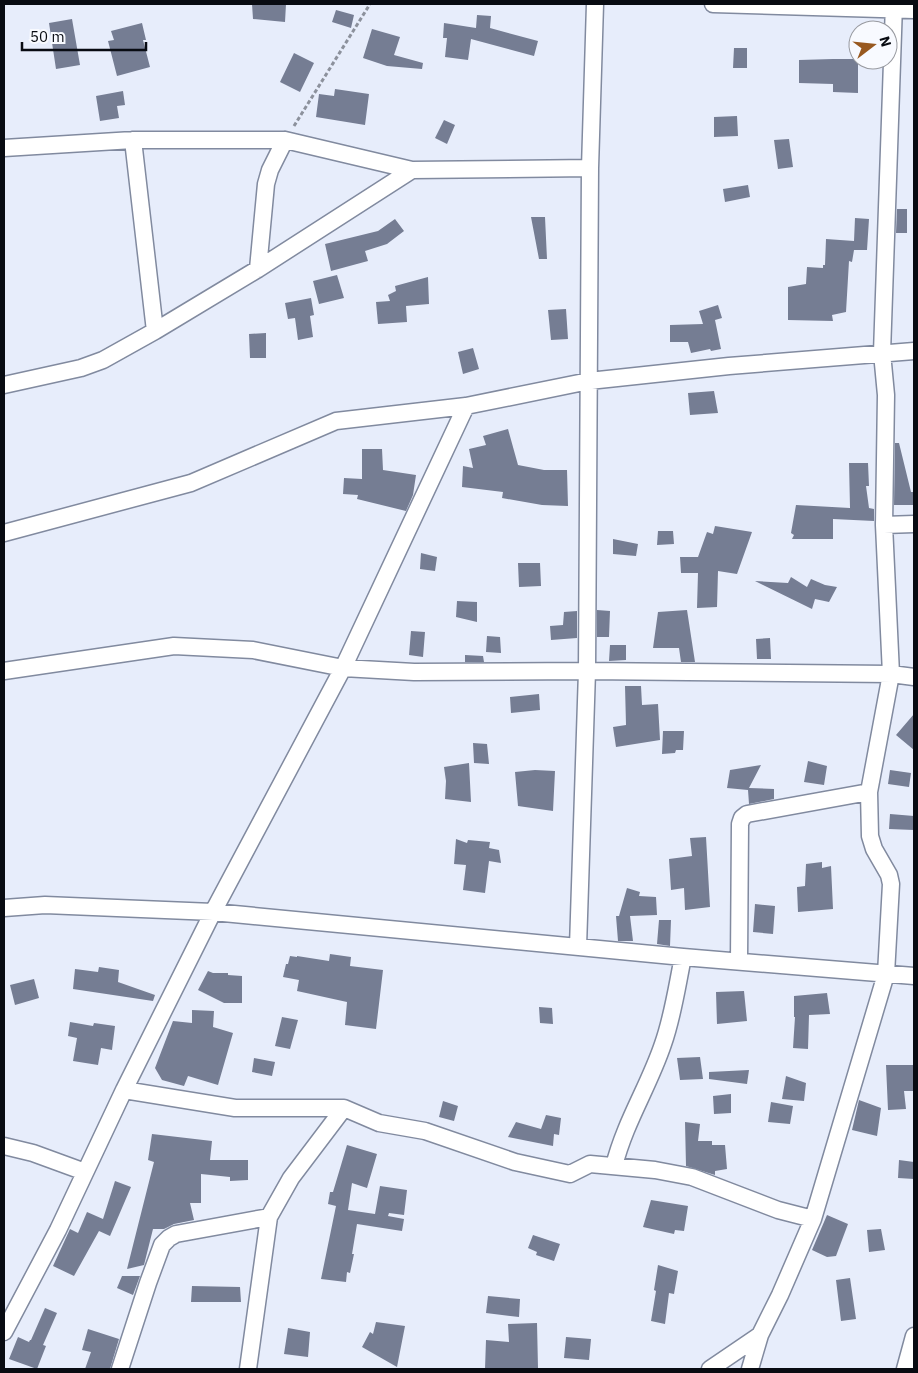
<svg xmlns="http://www.w3.org/2000/svg" width="918" height="1373" font-family="'IBM Plex Sans',sans-serif">
<rect width="100%" height="100%" fill="#e7edfb"/>
<path fill="#757d93" d="M252,4H286L285,22L253,19Z
M336,10L354,15L351,28L332,22Z
M477,15L491,16L490,28L538,41L534,56L471,39L468,60L445,57L447,38H443L444,23L476,28Z
M72,19L80,65L56,69L49,23Z
M142,23L146,40H143L150,67L117,76L108,41L114,40L111,31Z
M372,29L400,37L394,55L423,63L422,69L387,66L363,58Z
M734,48H747V68H733Z
M294,53L314,63L300,92L280,82Z
M833,59H858V93L833,92V84L799,83V60Z
M335,89L369,94L365,125L316,117L319,94L334,96Z
M123,91L125,105L117,106L119,118L100,121L96,96Z
M737,116L738,136L714,137V117Z
M444,120L455,125L447,144L435,138Z
M789,139L793,167L778,169L774,140Z
M748,185L750,197L725,202L723,189Z
M897,209H907V233H896Z
M531,217H545L547,259H539Z
M855,218L869,219L867,250H854L852,262L849,261L846,312L832,315L833,321L788,320V287L806,284L807,267L823,268V265H825L826,239L854,241Z
M395,219L404,231L387,244L365,251L368,261L331,271L325,244L378,231Z
M337,275L344,298L319,304L313,281Z
M428,277L429,304L406,306L407,322L378,324L376,302L390,301L388,295L396,291L395,286Z
M311,298L314,315L310,316L313,337L298,340L295,318L288,319L285,303Z
M718,305L722,318L715,320L721,349L711,351L710,349L691,353L688,342H670V325L703,324L699,311Z
M566,309L568,339L551,340L548,310Z
M266,333V358H250L249,334Z
M473,348L479,369L463,374L458,352Z
M714,391L718,413L690,415L688,393Z
M508,429L518,465L544,470H567L568,506L542,505L502,498L503,492L462,487L463,466L473,468L469,449L486,445L483,436Z
M895,443H899L911,492H914V505H894Z
M362,449H382L383,470L416,475L413,495L406,511L357,499L358,495L343,494L344,478L362,479Z
M849,463H868L869,486H866L869,508L874,509V521L833,519V539H792L794,535L791,533L796,505L850,508Z
M715,526L752,532L737,574L718,571L717,607L697,608L698,573H681L680,557H698L707,532L713,534Z
M658,531H673L674,544L657,545Z
M613,539L638,544L636,556L613,554Z
M421,553L437,557L435,571L420,569Z
M518,563H540L541,586L519,587Z
M791,577L807,587L811,579L825,585L837,587L829,602L815,599L812,609L755,581L788,583Z
M457,601L477,602V622L456,617Z
M597,610L610,611L609,637H597Z
M687,610L695,662H681L679,648H653L658,612Z
M577,611V638L551,640L550,626L563,625L564,612Z
M411,631L425,632L423,657L409,655Z
M487,636L500,637L501,653L486,652Z
M770,638L771,659H757L756,639Z
M610,645H626V660L609,661Z
M465,655L483,656L484,662H465Z
M625,686H641L642,705L658,704L660,740L616,747L613,727L626,725Z
M539,694L540,710L511,713L510,697Z
M914,714V750L896,735Z
M663,731H684L683,750H676L675,753L662,754Z
M473,743L487,744L489,764L474,763Z
M808,761L827,766L824,785L804,782Z
M469,763L471,802L445,799L446,781L444,767Z
M761,765L749,788L774,789V799L749,804L748,790L727,788L730,770Z
M535,770L555,771L553,811L518,806L515,772Z
M890,770L911,773L909,787L888,784Z
M890,814L914,816V830L889,829Z
M706,837L710,907L685,910L684,888L671,890L669,859L692,856L690,838Z
M456,839L467,843L468,840L490,842L489,848L499,850L501,863L489,861L485,893L463,890L466,865L454,864Z
M822,862V868L831,866L833,909L798,912L797,887L805,886L806,864Z
M627,888L640,892L639,896L656,897L657,915L630,916L633,941H618L616,916H619Z
M755,904L775,906L773,934L753,932Z
M659,920H671L670,946L657,944Z
M330,954L351,957L350,966L383,970L376,1029L345,1025L347,1002L297,991L299,980L283,977L286,964H288L290,956L297,957V956L329,961Z
M99,967L119,970L118,982L155,995L153,1001L73,989L75,969L98,972Z
M208,971L213,973H228V975L242,976V1003H224L198,990Z
M34,979L39,998L15,1005L10,985Z
M744,991L747,1021L717,1024L716,992Z
M827,993L830,1014L809,1015L808,1049L793,1048L795,1017H794V996Z
M539,1007L552,1008L553,1024L540,1023Z
M192,1010L214,1011L213,1027L233,1033L218,1085L188,1076L184,1086L162,1080L155,1068L173,1021L192,1023Z
M282,1017L298,1020L290,1049L275,1046Z
M70,1022L93,1026L94,1023L115,1026L112,1050L101,1048L98,1065L73,1061L77,1038L68,1036Z
M700,1057L703,1079L680,1080L677,1058Z
M254,1058L275,1062L272,1076L252,1072Z
M886,1065H914V1091H904L906,1109L888,1110Z
M749,1070L747,1084L709,1079V1072Z
M786,1076L806,1083L804,1101L782,1099Z
M731,1094V1113L714,1114L713,1096Z
M859,1100L881,1108L877,1136L852,1130Z
M443,1101L458,1106L454,1121L439,1117Z
M771,1102L793,1106L790,1124L768,1122Z
M546,1115L561,1118L559,1135L554,1134L553,1146L508,1137L516,1122L541,1129Z
M685,1122L700,1124L698,1141H712V1145H725L727,1169L715,1171V1175L686,1166Z
M152,1134L212,1141L210,1160H248V1180L230,1181V1177L201,1174V1203H190L194,1220L174,1224L164,1229H153L144,1265L127,1269L154,1162L148,1160Z
M347,1145L377,1154L367,1188L352,1183L348,1210L375,1214L380,1186L407,1190L404,1215L389,1213L388,1216L404,1219L402,1231L357,1224L352,1254H354L350,1273L347,1272L346,1282L321,1279L336,1206L328,1204L330,1192H333Z
M899,1160L914,1162V1179L898,1178Z
M115,1181L131,1187L110,1236L99,1231L74,1276L53,1266L70,1229L78,1233L87,1212L103,1219Z
M651,1200L688,1206L684,1231L675,1230L674,1234L643,1227Z
M827,1215L848,1224L836,1256L827,1257L812,1250Z
M881,1229L885,1250L869,1252L867,1230Z
M533,1235L560,1244L554,1261L536,1255L537,1252L528,1248Z
M658,1265L678,1271L674,1294L669,1293L665,1324L651,1321L656,1291L654,1290Z
M122,1276H140L133,1295L117,1288Z
M850,1278L856,1319L841,1321L836,1280Z
M192,1286L240,1287L241,1302H191Z
M488,1296L520,1299L519,1317L486,1313Z
M45,1308L57,1313L43,1345L46,1346L37,1369L9,1359L18,1337L29,1342L30,1340H31Z
M376,1322L405,1326L397,1367L362,1347L370,1332L373,1334Z
M537,1323L538,1368L485,1369L486,1340L509,1342L508,1324Z
M288,1328L310,1332L308,1357L284,1354Z
M88,1329L119,1339L110,1369H85L91,1352L82,1350Z
M566,1337L591,1339L589,1360L564,1358Z"/>
<g fill="none" stroke-linecap="round" stroke-linejoin="round">
<defs>
<path id="minor" d="M713,4L914,10
M133,140L155,331
M4,148L133,140H285L412,170
M258,269L266,184L270,170L285,140
M4,385L81,368L103,360L155,331L258,269L412,170L590,168
M884,525L914,524
M4,533L191,483L336,421L466,406L589,381L729,366L914,351
M4,671L174,646L253,650L343,668L414,672L587,671L891,674L914,677
M4,908L45,905L213,912L683,957L914,976
M578,947L587,671L590,168L595,4
M739,961L740,824L742,818L747,814L869,792
M124,1090L235,1108H344L379,1123L425,1131L515,1162L570,1174L590,1164L655,1170L692,1177L778,1210L813,1219
M4,1146L33,1153L85,1172
M614,1166C625,1122 649,1086 663,1044C673,1016 677,986 683,957
M4,1332L58,1230L124,1090L213,912L343,668L466,406
M120,1369L148,1283L162,1245L169,1238L176,1234L269,1217
M248,1369L269,1217L291,1178L344,1108
M710,1369L760,1335
M750,1369L760,1335L780,1295L813,1219L886,974L891,884L889,875L874,849L870,836L869,792L891,674L884,525L886,395L882,353L894,4
M905,1369L914,1336"/>
</defs>
<use href="#minor" stroke="#818a9f" stroke-width="19"/>
<path stroke="#8c919c" stroke-width="3" stroke-dasharray="4 2.5" stroke-linecap="butt" d="M294,126L370,4"/>
<use href="#minor" stroke="#fff" stroke-width="16"/>
</g>
<rect width="918" height="1373" fill="none" stroke="#080b12" stroke-width="10"/>
<g transform="translate(873 45) rotate(74)"><circle r="24" fill="#f8faff" stroke="#989aa0"/>
<path d="M0-4L9 19L0 12L-9 19Z" fill="#985920"/>
<text y="-8" font-size="14" font-weight="bold" text-anchor="middle" fill="#080b12">N</text>
</g>
<path d="M22 42v8h124v-8" fill="none" stroke="#080b12" stroke-width="2.5"/>
<text x="30" y="42" font-size="15" fill="#080b12" stroke="#f8faff" stroke-width="4" paint-order="stroke">50 m</text>
</svg>
